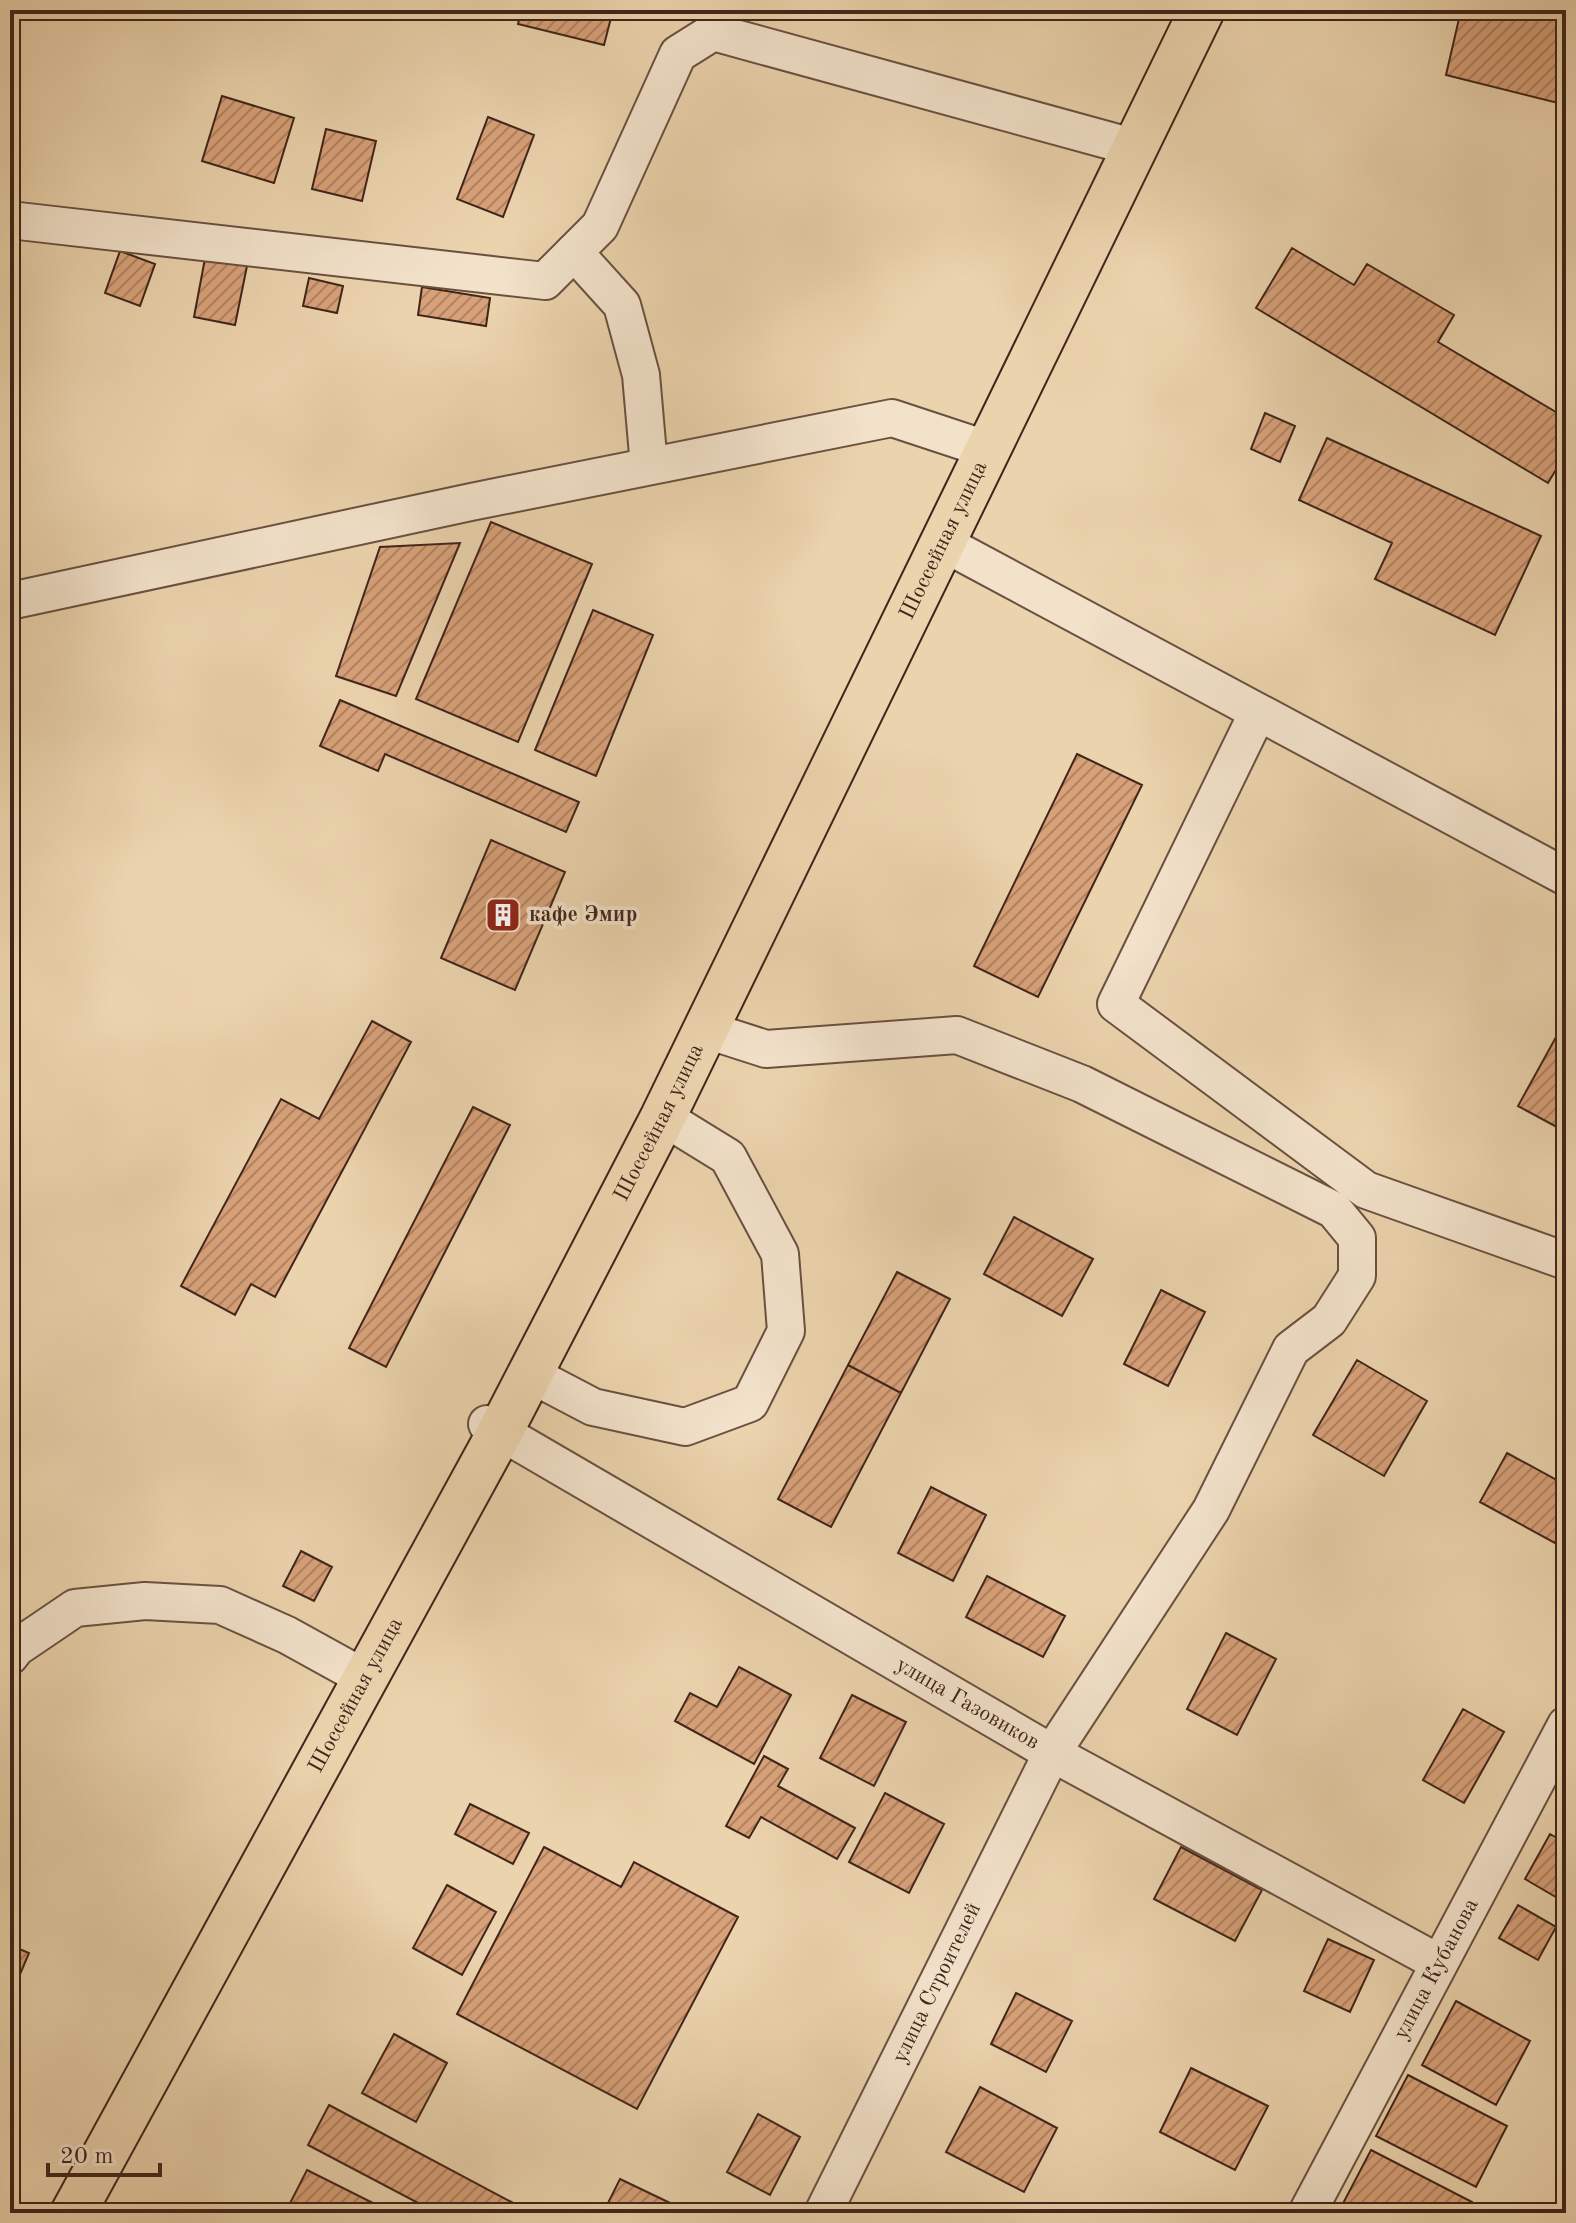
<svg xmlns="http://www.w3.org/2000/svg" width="1576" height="2223" font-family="'Old Standard TT',serif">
<defs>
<pattern id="building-hatch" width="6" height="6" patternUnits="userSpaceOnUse" patternTransform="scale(2)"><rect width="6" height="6" fill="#d8a179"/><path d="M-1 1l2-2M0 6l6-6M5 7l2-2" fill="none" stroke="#b18362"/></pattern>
</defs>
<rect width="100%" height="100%" fill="#ebd3ad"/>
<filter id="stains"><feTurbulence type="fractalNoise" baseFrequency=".0025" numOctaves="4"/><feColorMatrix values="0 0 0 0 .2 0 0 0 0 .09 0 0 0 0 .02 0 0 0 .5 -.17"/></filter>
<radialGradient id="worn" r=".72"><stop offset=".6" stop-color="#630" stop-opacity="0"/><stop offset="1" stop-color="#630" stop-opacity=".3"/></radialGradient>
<path fill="url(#building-hatch)" stroke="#40251b" stroke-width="2" d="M521,10H613L604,45L518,24Z
M1461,10H1566V105L1446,75Z
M222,96L294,118L274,183L202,161Z
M488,117L534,135L503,217L457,199Z
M326,129L376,141L362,201L312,189Z
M1292,248L1354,285L1367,264L1454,315L1438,342L1566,418V453L1548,483L1256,308Z
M120,251L155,264L140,306L105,293Z
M206,253L248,261L235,325L194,317Z
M309,278L343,286L337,313L303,306Z
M422,287L490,298L486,326L418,315Z
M1265,413L1295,426L1280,462L1251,449Z
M1327,438L1541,536L1495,635L1375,579L1392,543L1299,500Z
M491,522L592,564L518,742L416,699Z
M460,543L396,696L336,676L380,547Z
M593,610L653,635L596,776L535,750Z
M340,700L579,802L566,832L385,754L378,771L320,746Z
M1077,754L1142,785L1038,997L974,966Z
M491,840L565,872L515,990L441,958Z
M1566,1019V1132L1518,1106Z
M372,1021L411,1042L275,1297L251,1284L235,1315L181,1286L281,1099L319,1119Z
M473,1107L510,1125L386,1367L349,1348Z
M1014,1217L1093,1259L1062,1316L984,1274Z
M897,1272L950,1299L901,1393L848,1365Z
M1161,1290L1205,1312L1168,1386L1124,1364Z
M1357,1360L1427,1401L1384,1476L1313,1435Z
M848,1365L901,1393L831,1527L778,1499Z
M1507,1453L1566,1485V1549L1480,1502Z
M931,1487L986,1515L953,1581L898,1553Z
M301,1551L332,1567L314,1601L283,1586Z
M987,1576L1065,1616L1043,1657L966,1617Z
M1226,1633L1276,1659L1237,1735L1187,1709Z
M739,1667L791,1695L754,1764L675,1721L690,1693L717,1707Z
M852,1695L906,1722L874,1786L820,1758Z
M1463,1709L1504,1732L1464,1803L1423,1780Z
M764,1756L788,1769L778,1786L855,1828L837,1859L761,1817L749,1838L726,1826Z
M885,1793L944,1824L909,1893L849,1862Z
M470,1804L529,1833L513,1864L455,1834Z
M1550,1834L1566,1843V1903L1525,1879Z
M544,1847L621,1887L634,1862L738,1917L637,2109L457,2014Z
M1181,1847L1262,1890L1235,1941L1154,1899Z
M447,1885L496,1912L462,1975L413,1948Z
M1518,1905L1556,1927L1538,1960L1499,1938Z
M1328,1939L1374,1960L1350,2012L1304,1991Z
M10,1945L29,1953L10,1998Z
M1016,1993L1072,2021L1046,2072L991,2044Z
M1456,2001L1530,2041L1496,2105L1422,2065Z
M394,2034L447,2063L416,2122L362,2093Z
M1191,2068L1268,2106L1235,2170L1160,2132Z
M1408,2075L1507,2126L1476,2187L1376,2136Z
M980,2087L1057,2128L1024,2192L946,2152Z
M329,2105L532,2213H437L308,2145Z
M758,2114L800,2137L770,2195L727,2172Z
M1371,2150L1472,2202L1467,2213H1338Z
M307,2170L381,2207L378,2213H285Z
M620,2179L691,2213H603Z"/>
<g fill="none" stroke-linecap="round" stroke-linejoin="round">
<defs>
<g id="minor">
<path d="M10,220L545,281L600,226L678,54L713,32L1118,143"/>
<path d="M574,252L622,305L641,375L649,466"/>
<path d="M945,544L1566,877"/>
<path d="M10,601L471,502L892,418L989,450"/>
<path d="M1257,714L1116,1004L1366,1190L1566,1261"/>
<path d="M707,1030L766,1049L957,1035L1082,1084L1334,1210L1357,1238V1276L1329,1320L1291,1349L1211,1510L1052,1753L823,2213"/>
<path d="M530,1374L593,1407L685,1427L750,1403L786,1331L780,1254L728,1157L663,1117"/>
<path id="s1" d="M487,1424L1052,1753L1439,1963"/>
<path d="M10,1656L16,1648L75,1608L145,1601L220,1605L287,1635L354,1672"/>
<path id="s2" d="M1307,2213L1566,1725"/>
</g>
<g id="major">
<path id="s3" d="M73,2213L500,1432L663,1117L1202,10"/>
</g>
</defs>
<use href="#minor" stroke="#6b5040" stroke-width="40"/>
<use href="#major" stroke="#40251b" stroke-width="48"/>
<use href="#minor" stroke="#f2e2ca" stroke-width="36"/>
<use href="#major" stroke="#ebd3ad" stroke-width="44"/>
</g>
<defs>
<symbol id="building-square" viewBox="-11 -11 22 22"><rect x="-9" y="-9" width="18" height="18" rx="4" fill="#8f2418" stroke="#f2e2ca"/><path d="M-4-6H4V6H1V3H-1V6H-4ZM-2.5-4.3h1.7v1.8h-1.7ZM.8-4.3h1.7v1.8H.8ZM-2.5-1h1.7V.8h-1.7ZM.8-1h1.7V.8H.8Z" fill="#fff"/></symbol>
</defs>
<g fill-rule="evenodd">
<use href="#building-square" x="483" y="895" width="40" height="40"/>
</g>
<g text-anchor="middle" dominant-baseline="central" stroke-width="7" stroke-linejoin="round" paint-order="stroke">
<g font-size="22" fill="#40251b" stroke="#f2e2ca">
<text stroke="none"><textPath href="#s3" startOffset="1886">Шоссейная улица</textPath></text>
<text stroke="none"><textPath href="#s3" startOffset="1238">Шоссейная улица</textPath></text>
<text stroke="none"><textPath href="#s3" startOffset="590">Шоссейная улица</textPath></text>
<text stroke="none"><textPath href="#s1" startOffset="556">улица Газовиков</textPath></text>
<text stroke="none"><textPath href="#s2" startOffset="276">улица Кубанова</textPath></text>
<text transform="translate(937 1983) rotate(-64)">улица Строителей</text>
</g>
<g font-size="22" font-weight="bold" fill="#40251b" stroke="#f2e2ca" text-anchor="start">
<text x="529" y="915">кафе Эмир</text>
</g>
</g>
<rect width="1576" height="2223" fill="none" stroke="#ebd3ad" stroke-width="40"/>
<rect x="12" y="12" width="1552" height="2199" fill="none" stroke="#40251b" stroke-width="4"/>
<rect x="20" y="20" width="1536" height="2183" fill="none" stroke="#40251b" stroke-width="2"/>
<path d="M48 2163v12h112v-12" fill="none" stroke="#40251b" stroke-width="4"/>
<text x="60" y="2163" font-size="24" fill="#40251b" stroke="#f2e2ca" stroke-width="6" paint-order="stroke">20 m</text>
<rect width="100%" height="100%" filter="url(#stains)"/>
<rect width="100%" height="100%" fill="url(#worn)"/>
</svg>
